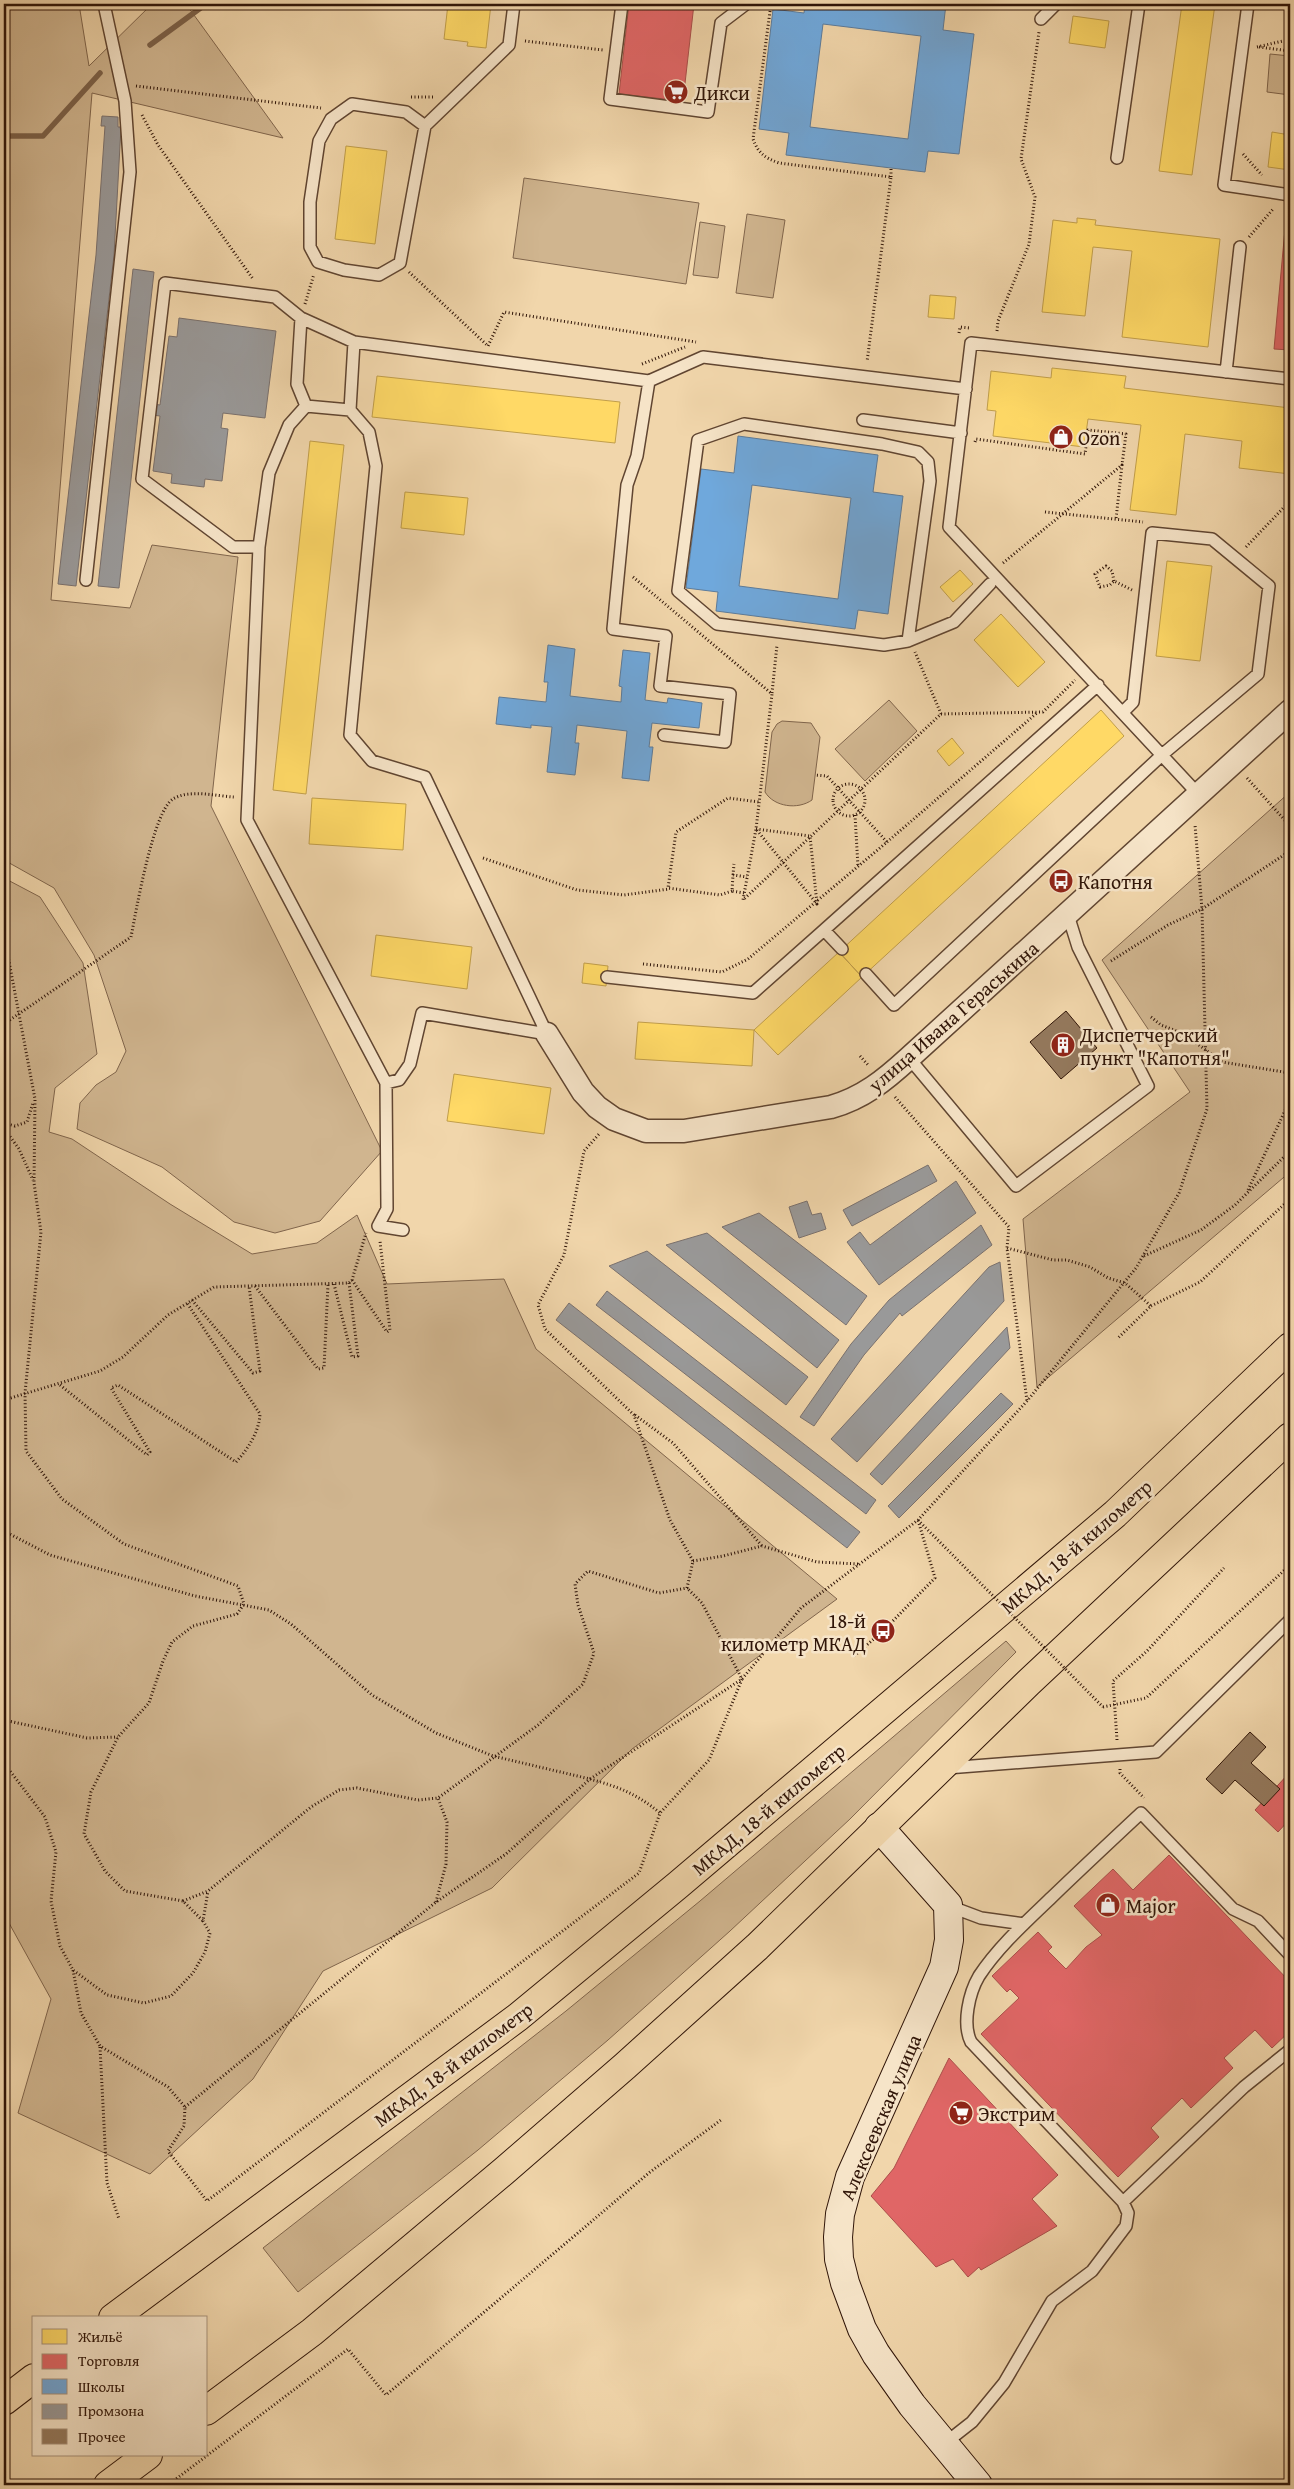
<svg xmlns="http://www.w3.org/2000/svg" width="1294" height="2489" font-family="'Gentium Book Plus',serif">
<rect width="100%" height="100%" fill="#f1d6ab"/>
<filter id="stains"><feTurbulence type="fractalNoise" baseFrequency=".004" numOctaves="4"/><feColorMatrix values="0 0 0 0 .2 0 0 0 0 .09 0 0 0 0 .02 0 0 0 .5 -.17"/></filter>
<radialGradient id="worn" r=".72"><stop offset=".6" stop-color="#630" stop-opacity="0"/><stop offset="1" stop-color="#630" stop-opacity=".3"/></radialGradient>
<path fill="#d0b58f" stroke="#80654c" d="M4,4H79L89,66L152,4H186L283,138L92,93L51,600L130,608L152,545L238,557L211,806L382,1151L320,1221L275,1233L234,1222L162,1167L77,1129L80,1103L96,1085L116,1072L126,1051L94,955L54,888L4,860Z
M1270,54L1290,56V95L1267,92Z
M524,178L699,203L686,284L513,258Z
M747,214L785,220L773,298L736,293Z
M700,222L725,226L718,278L693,275Z
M889,700L917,731L865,781L835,749Z
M782,721L811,723L820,737L812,800C798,810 774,807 765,792L772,732L777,724Z
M1290,792V1172L1037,1387L1023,1219L1190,1092L1102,960Z
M4,878L40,897L83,963L97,1054L55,1088L49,1132L72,1139L170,1204L252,1254L317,1243L357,1215L387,1284L504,1279L536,1349L837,1599L632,1749L492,1888L323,1971L253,2079L150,2174L18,2113L51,1999L4,1914Z
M1006,1641L1016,1652L850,1819L730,1931L608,2040L478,2150L298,2292L263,2248L566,2011L700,1901Z"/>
<path fill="#ffd966" stroke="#c19e4a" d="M448,4H491L486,48L467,46L468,42L444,39Z
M1182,4H1215L1192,175L1159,171Z
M1073,16L1109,21L1105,48L1069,43Z
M1272,132L1290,135V170L1268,167Z
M346,146L387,151L375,244L335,239Z
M1077,218L1096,220L1095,225L1220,239L1208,347L1122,337L1132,251L1093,247L1085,316L1042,312L1053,220L1077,223Z
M930,295L956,297L954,319L928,317Z
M1052,368L1126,376L1124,388L1290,408V474L1239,468L1242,441L1185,434L1176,515L1130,510L1141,425L1088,419L1084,447L993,436L996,411L987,410L991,371L1051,378Z
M377,376L620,402L615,443L372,417Z
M310,441L344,445L306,794L273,790Z
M405,492L468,498L464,535L401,528Z
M1167,561L1212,566L1200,661L1156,656Z
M960,570L973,584L953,602L940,587Z
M1001,614L1045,662L1018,687L974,640Z
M1101,710L1124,736L862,977L839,952Z
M952,738L964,753L949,766L937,751Z
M312,798L406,804L403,850L309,844Z
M376,935L472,947L467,989L371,976Z
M839,952L862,977L778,1055L754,1030Z
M584,963L608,966L606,986L582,983Z
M638,1022L754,1030L752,1066L635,1059Z
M454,1074L551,1088L544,1134L447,1121Z"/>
<path fill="#e06666" stroke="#ab4e4a" d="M629,4H694L683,101L619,94Z
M1285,229L1290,230V350L1274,349Z
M1290,1772V1819L1278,1832L1255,1810Z
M1169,1855L1290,1982V2031L1272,2048L1255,2030L1224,2058L1233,2068L1191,2108L1182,2098L1151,2128L1159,2137L1118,2177L981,2034L1019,1998L1010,1989L1007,1992L992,1976L1038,1932L1052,1947L1048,1951L1066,1969L1086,1947L1102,1935L1074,1906L1113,1869L1133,1890Z
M949,2058L1058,2175L1032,2199L1057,2226L981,2270L979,2267L968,2277L953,2259L936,2267L871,2196L894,2168Z"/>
<path fill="#6fa8dc" stroke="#5c7c9c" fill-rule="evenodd" d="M805,4H946L943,30L974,34L959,154L928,151L925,172L891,168L786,155L789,133L759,129L773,9L804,13ZM823,24L921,36L908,139L810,127Z
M738,436L878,455L873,492L903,496L888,614L858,610L855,629L716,611L718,592L686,588L701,469L734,473ZM752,485L851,498L838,599L739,586Z
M548,645L575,649L570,696L621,702L622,687L619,686L623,650L650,653L645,700L667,703L668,698L702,703L699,728L652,723L649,747H653L649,781L622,778L627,731L577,725L575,743H579L575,775L547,772L552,727L531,725V728L496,724L499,697L546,702L548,682H544Z"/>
<path fill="#999" stroke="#7a716e" d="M102,116L118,117V127H121L114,255L76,586L58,584L96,255L105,126H101Z
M133,269L154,272L119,588L98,586Z
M179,318L276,331L265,418L223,413L221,428L228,429L222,481L205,479L204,487L171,483L172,474L153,471L160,416L152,415L153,404L160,405L169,336L177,337Z
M928,1165L937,1181L852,1226L843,1210Z
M956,1181L976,1213L879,1285L847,1242L860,1232L870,1245Z
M807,1201L812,1215L821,1213L826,1229L799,1238L789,1207Z
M759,1213L867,1296L846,1325L722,1227Z
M981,1225L992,1245L902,1316L900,1313L864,1355L814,1426L800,1417L851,1344L889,1300Z
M707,1233L839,1340L817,1368L666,1245Z
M647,1251L808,1377L786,1405L609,1266Z
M1000,1262L1004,1301L857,1462L831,1439L989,1267Z
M607,1291L876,1500L866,1514L596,1305Z
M569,1303L860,1532L847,1548L556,1320Z
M1007,1327L1010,1348L882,1485L870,1474Z
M1001,1393L1013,1404L899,1518L888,1506Z"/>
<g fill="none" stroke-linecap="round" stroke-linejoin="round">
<path stroke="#7c6149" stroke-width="5.5" d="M150,45L206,4
M4,136H43L100,73"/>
</g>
<path fill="#94795d" stroke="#301508" d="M1066,1011L1097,1048L1061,1079L1030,1042Z
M1250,1732L1266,1747L1251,1763L1280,1789L1264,1806L1235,1780L1222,1794L1206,1779Z"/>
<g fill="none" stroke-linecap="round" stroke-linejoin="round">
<defs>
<path id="lane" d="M622,4L610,99L708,112L721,23L746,4
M1248,4L1224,185L1290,195
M1041,19L1056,4
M425,126L406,112L352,104L331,119L319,141L310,202V247L318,262L344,270L379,275L400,263L425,126L509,45L514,4
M1117,158L1139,4
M301,318L297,384L306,406
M1226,372L1240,247
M649,381L637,456L627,485L613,629L666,636L660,686L730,694L725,742L664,735
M350,410L306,406L289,425L269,473L259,547L247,820L386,1083
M863,420L961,433
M259,547H233L142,479L165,283L275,297L301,318L354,342
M86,580L130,172L125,101L104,4
M908,641L930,481L928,462L918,452L882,444L744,424L698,440L678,591L717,624L884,645L908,641L954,622L990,584
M1199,795L949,527L971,343L1290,379
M824,930L1098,685
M866,974L894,1005L1163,754L1258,674L1269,586L1212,539L1152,533L1133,702L1123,712
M607,977L753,993L824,930L842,949
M547,1034L425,777L372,761L350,735L376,466L369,432L350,410L354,342L649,381L703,357L966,389
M909,1058L1016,1186L1148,1086L1078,947L1068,915
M403,1230L378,1226L387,1209L386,1083L399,1080L410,1064L422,1013L547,1034
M947,1768L1156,1752L1290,1620
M949,1906L981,1918L1024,1924
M1123,2202L1244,2087L1290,2050
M944,2444L972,2422L1004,2383L1052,2301L1092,2271L1126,2226L1128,2213L1123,2202L971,2042C962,2024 969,1993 979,1976C999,1946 1026,1922 1052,1897C1081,1869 1111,1841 1141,1813L1233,1909L1258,1921L1290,1955"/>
<path id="street" d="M547,1034L583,1092L597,1107L614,1119L646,1131H684L831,1107C863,1098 885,1080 909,1058L1290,711"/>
<path id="secondary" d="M879,1827L948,1905L949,1940L944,1967L850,2177L840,2214L838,2237L839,2259L845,2283L862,2329L876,2354L912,2405L978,2485"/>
<path id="highway" d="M113,2318L518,2017L678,1885L1115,1514L1290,1347
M4,2401L34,2378
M206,2411L312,2332L504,2171L625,2066L757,1947L1028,1683L1290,1437
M108,2485L148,2455"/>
</defs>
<use href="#lane" stroke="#604531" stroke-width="14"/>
<use href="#street" stroke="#604531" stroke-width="25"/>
<use href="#secondary" stroke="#301508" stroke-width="30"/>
<use href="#highway" stroke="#301508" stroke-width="30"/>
<path stroke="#301508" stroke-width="3" stroke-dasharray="1 2.5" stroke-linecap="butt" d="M771,4L753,139C758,153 765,158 779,163L891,177L867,362
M525,41L603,50
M1257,47L1287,40L1290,43
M1259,47L1290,51
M136,86L321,108
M411,97H434
M142,115L158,145L253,279
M1243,154L1262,175
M891,177V168
M1249,237L1274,208
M409,272L488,346L504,312L696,342
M305,304L314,274
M997,331L998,321L1029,244L1035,197L1021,159L1039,32
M959,333L960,327L970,328
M642,364L685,347
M975,442L976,439L1085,454L1088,430L1126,434L1122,465
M1045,512L1143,522
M1246,547L1290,501
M1003,563L1122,465L1116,519
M633,577L772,694L756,829L743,900L941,714L915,652
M1114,581L1112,571L1106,566L1095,574L1100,587L1110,585L1114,581L1132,590
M772,693L777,645
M941,714L1043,712L1075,680
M1247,778L1290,826
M833 800a16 16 0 1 1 32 0a16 16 0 1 1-32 0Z
M855,815L858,867
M756,829L810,836L817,904Z
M887,842L1038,712
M483,858L577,890L624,895L669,889
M733,875L734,864
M732,891L720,895L668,888L676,832L728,798L759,802
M744,893L732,891L733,875L747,877
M4,935L35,1099L34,1183L41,1232L25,1393L26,1451L62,1499L124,1544L238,1586L244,1604L237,1614L193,1626L172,1642L163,1661L149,1703L118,1737L91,1792L84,1834L105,1871L125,1891L183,1901L203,1921
M1111,961L1168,925L1202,909L1290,851
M643,964L722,972L748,959L887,842L827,776L815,775
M1151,1017L1161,1025L1184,1034L1222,1062L1290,1073
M4,1024L131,937C136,912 153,811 173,799C189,789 216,796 234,797
M860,1056L868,1065
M895,1097L1009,1227L1007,1248L1027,1401
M4,1123L15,1126L27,1122L33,1103
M4,1128L19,1149L33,1180
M1248,1190L1290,1100
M1007,1248L1053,1260H1067L1090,1267L1108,1278L1125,1283L1151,1306L1118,1338
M1144,1256L1201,1230L1235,1205L1290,1151
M352,1280L387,1332L390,1330L380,1241
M334,1284L352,1357L358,1356L349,1283
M255,1286L318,1369L324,1368L328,1284
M192,1300L253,1373L260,1371L249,1286
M1151,1306L1200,1282L1290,1199
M60,1385L147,1455L150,1452L111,1388L118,1385L236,1462C248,1449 259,1432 260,1414L187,1303
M4,1400L100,1371L123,1357L168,1315L214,1287L349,1283L352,1280L366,1233
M635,1415L673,1443L762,1546
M4,1531L50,1555L195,1596L269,1610L291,1624L372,1695L436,1733L493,1756L590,1779L742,1679L801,1608L918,1520L1027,1401L1136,1268L1179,1193L1207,1109L1202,909L1195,825
M693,1561L723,1556L762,1546L817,1562L859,1564
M854,1656L883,1631L935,1578L918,1520
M1103,1707L1146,1698L1290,1565
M4,1720L87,1738L118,1737
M1117,1740L1113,1681L1147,1651L1224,1568
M4,1763L45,1817L56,1852L51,1901L60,1946L73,1970L107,1995L144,2003L171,1996L193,1973L205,1952L210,1933L203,1921L208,1891
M1120,1769V1773L1144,1798
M183,1901L208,1891L311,1807L339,1790L357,1788L418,1800L438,1798L538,1725L583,1684L594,1653L578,1605L575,1584L588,1571L659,1593L687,1588L693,1561L670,1520L634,1415L545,1329L538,1305L564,1255L584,1151L600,1133
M436,1902L446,1864L447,1822L438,1798
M73,1970L81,2013L100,2046L168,2087L185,2107L184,2126L168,2151L207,2201L639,1873L660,1813L709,1760L742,1679L702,1603L687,1588
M100,2047L107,2183L119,2219
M185,2107L436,1902L506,1854L590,1779C619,1787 637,1794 660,1813
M168,2485L348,2349L386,2395L650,2172L721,2120"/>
<use href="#lane" stroke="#f6e4c8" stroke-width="11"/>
<use href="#street" stroke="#f6e4c8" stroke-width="22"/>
<use href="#secondary" stroke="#f6e4c8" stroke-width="28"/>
<use href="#highway" stroke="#f1d6ab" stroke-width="28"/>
<path stroke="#301508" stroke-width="3" stroke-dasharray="1 2.5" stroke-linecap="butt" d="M918,1520L1103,1707"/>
</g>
<defs>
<symbol id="supermarket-disc" viewBox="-11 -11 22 22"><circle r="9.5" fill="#8f2418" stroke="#f6e4c8"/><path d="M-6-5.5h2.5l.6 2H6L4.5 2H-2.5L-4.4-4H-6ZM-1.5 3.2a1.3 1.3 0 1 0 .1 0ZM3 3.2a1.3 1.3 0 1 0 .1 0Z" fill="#fff"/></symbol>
<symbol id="shop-disc" viewBox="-11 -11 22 22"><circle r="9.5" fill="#8f2418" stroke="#f6e4c8"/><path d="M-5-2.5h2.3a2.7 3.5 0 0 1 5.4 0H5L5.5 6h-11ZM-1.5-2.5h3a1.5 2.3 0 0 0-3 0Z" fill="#fff"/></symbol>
<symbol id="bus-disc" viewBox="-11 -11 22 22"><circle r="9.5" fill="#8f2418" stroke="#f6e4c8"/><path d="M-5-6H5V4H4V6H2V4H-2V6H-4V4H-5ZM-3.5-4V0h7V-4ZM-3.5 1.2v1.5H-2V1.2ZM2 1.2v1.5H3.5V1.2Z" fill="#fff"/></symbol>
<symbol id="building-disc" viewBox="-11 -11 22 22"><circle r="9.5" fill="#8f2418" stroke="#f6e4c8"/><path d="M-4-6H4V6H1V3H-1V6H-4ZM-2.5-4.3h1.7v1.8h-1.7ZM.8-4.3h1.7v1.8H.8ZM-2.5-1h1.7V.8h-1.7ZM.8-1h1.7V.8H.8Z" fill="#fff"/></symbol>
</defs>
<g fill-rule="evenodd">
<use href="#supermarket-disc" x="662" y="78" width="28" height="28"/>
<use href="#shop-disc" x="1047" y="423" width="28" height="28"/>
<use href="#bus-disc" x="1047" y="867" width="28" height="28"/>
<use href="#building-disc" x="1049" y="1031" width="28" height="28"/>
<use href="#bus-disc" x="869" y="1617" width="28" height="28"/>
<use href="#shop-disc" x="1094" y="1891" width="28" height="28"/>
<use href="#supermarket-disc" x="947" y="2099" width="28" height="28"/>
</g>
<g text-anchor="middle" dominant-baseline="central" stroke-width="5" stroke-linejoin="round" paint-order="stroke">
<g font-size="20" fill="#301508" stroke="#f6e4c8" text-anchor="start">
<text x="694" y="92">Дикси</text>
<text x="1078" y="437">Ozon</text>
<text x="1078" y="881">Капотня</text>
<text x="1080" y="1034">Диспетчерский<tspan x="1080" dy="23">пункт "Капотня"</tspan></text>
<text x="866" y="1620" text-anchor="end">18-й<tspan x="866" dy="23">километр МКАД</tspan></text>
<text x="1126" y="1905">Major</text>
<text x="978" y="2113">Экстрим</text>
</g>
<g font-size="20" fill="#301508" stroke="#f6e4c8">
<text transform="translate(953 1016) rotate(-41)">улица Ивана Гераськина</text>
<text transform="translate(1076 1546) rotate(-41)">МКАД, 18-й километр</text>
<text transform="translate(768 1809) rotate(-40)">МКАД, 18-й километр</text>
<text transform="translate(453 2064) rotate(-37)">МКАД, 18-й километр</text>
<text transform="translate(880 2117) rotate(-67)">Алексеевская улица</text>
</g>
</g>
<rect width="1294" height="2489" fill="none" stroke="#f1d6ab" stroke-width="20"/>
<rect x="5" y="5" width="1284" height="2479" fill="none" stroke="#301508" stroke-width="2.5"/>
<rect x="10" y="10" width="1274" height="2469" fill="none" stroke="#301508"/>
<rect x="32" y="2316" width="175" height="140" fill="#f6e4c8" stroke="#a7917b"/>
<rect x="42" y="2329" width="25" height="15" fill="#ffd966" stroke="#a7917b"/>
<text x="78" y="2342" font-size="15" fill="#301508">Жильё</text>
<rect x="42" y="2354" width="25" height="15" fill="#e06666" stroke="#a7917b"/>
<text x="78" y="2366" font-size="15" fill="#301508">Торговля</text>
<rect x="42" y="2379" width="25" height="15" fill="#6fa8dc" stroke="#a7917b"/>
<text x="78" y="2392" font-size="15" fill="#301508">Школы</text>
<rect x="42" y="2404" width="25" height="15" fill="#999999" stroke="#a7917b"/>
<text x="78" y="2416" font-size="15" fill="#301508">Промзона</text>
<rect x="42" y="2429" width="25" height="15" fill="#94795d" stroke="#a7917b"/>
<text x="78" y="2442" font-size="15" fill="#301508">Прочее</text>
<rect width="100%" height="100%" filter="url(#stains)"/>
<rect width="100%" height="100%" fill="url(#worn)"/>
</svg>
